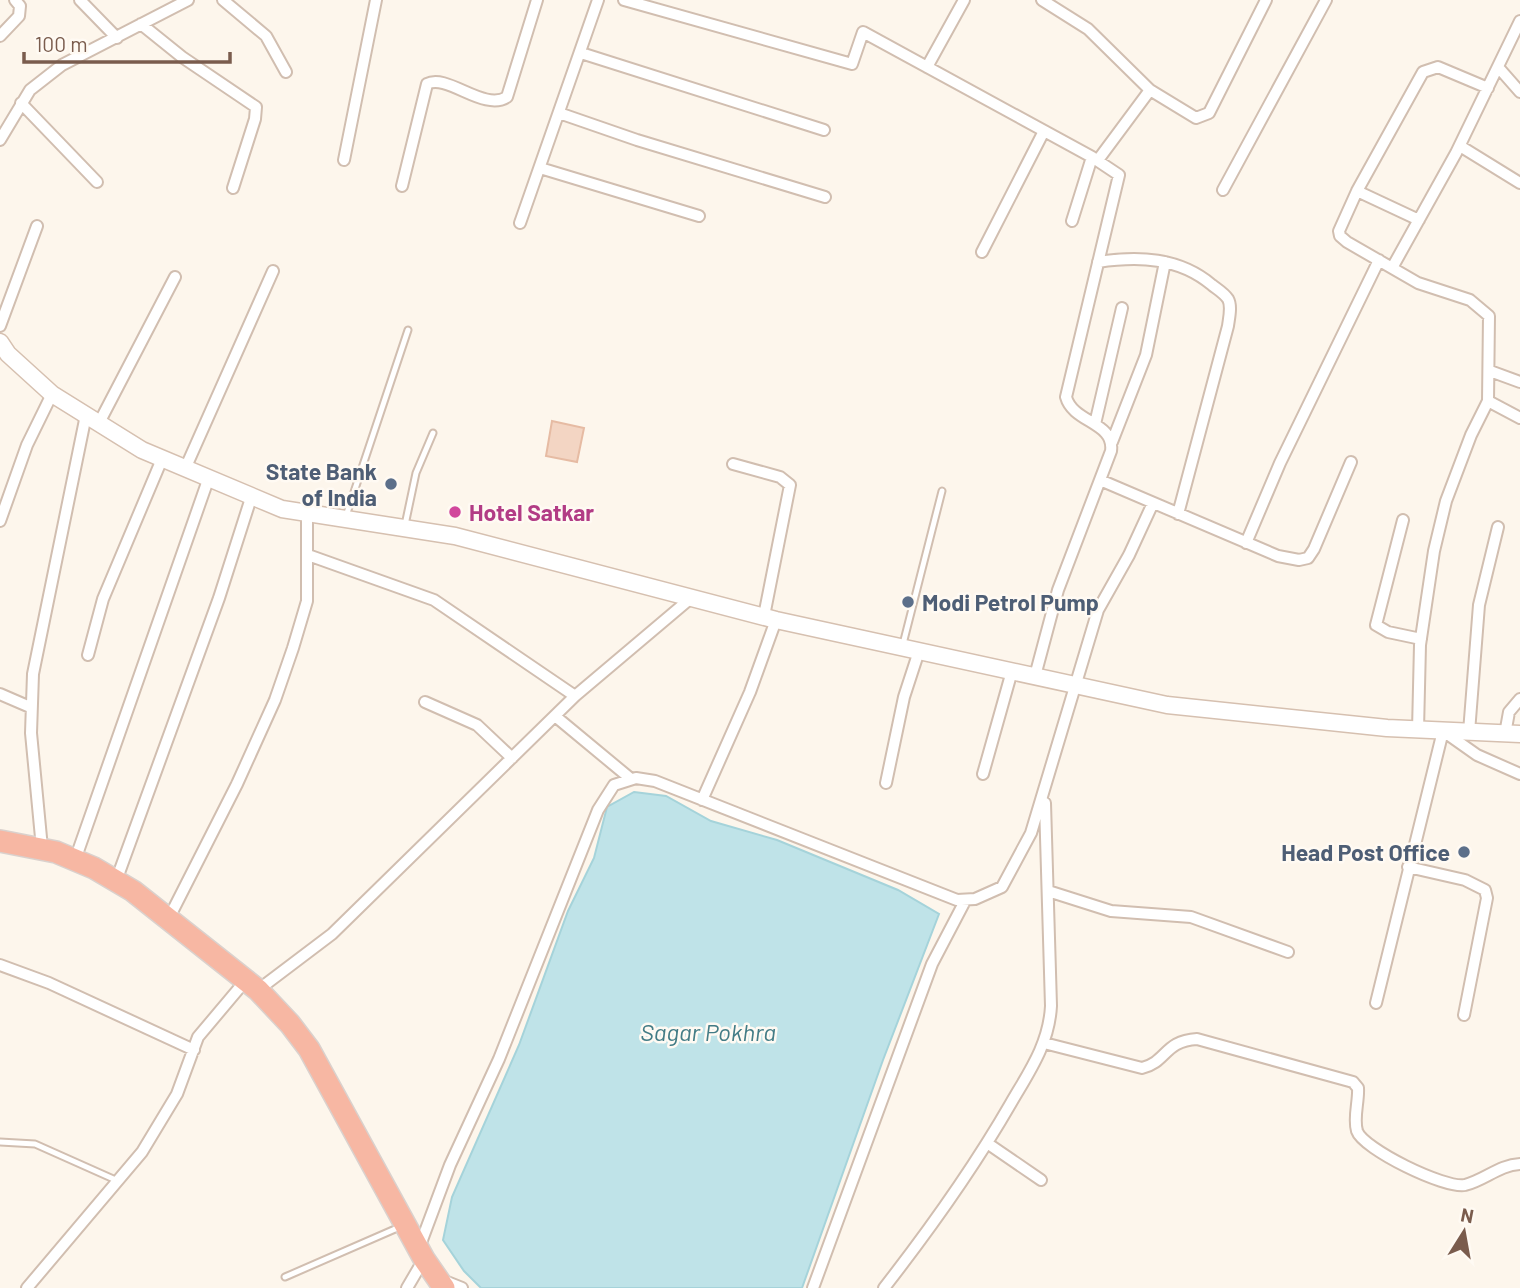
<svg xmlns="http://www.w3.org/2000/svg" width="1520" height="1288" font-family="Barlow,sans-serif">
<rect width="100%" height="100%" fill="#fdf6ec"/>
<path fill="#bfe3e8" stroke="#a5d3da" stroke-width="2" d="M634,792L666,796L711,821L777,840L898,890L939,914L883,1060L802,1288H481L464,1271L443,1240L452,1197L519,1045L568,911L594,858L607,807Z"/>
<path fill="#f3d5c3" stroke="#e6bba3" stroke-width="2" d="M552,421L584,428L577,462L546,456Z"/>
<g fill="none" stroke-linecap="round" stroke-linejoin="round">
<defs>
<path id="lane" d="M346,516L408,330
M405,525L416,473L433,433
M903,644L942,491
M0,1142L35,1144L118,1181
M285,1277L402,1226"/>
<path id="street" d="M80,0L117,38
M223,0L266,36L286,72
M624,0L852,64L863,32L1092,157L1119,175L1066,397C1073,423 1115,422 1111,451L1058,590L1035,676
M1042,0L1088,29L1150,90L1098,160
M141,24L182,57L256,107L255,119L233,188
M0,36L19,16L20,6L15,0
M581,53L824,130
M927,67L964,0
M1498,67L1520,92
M1150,90L1196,118L1209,113L1266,0
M21,103L97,182
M559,113L637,140L825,197
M0,140L30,90L62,65L188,0
M1460,146L1520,183
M344,160L376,0
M540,168L699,216
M402,186L427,84C447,73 484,112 507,97L537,0
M1223,190L1326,0
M1357,191L1419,220
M1072,221L1092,157
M520,223L598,0
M982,252L1044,131
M1098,262C1138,256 1179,257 1212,285C1217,289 1224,293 1228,299C1232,306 1229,318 1228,326L1178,514
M1392,268L1456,153L1520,21
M0,326L37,226
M1490,371L1520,382
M1488,401L1520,418
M99,423L175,277
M1095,424L1122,308
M1112,442L1146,355L1165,262
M733,464L780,477L790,485L764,616
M185,469L273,271
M1100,480L1278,556L1299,560L1308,558L1314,549L1351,462
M1403,520L1376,625L1388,632L1421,639
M0,521L27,445L52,394
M1246,543L1280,463L1379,260
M308,555L434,600L575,696
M88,655L103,599L162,459
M0,694L30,707
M425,702L477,725L512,758
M555,716L631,779
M1418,730L1420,645L1434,551L1446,501L1471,435L1488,401L1489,316L1470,300L1418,283L1347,242L1340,236L1339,231L1357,191L1423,72L1438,67L1488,88
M1469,732L1479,605L1498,527
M1505,734L1509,712L1520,699
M983,774L1012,671
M886,783L904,697L919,651
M702,800L750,692L776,620
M42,848L31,733L33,674L86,415
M75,860L208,480
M1408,867L1465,880L1485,890L1487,898L1464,1015
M116,881L219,598L251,498
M1048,891L1111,911L1191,917L1288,952
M169,918L237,784L275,700L293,648L307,601V513
M0,965L49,983L194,1050
M258,990L332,934L575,696L691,598
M1376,1003L1443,731L1477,755L1520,774
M1044,1043L1142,1068C1167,1062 1164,1041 1197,1039L1353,1082L1358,1088C1359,1101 1353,1118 1357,1131C1363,1149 1445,1189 1465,1185C1485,1180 1499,1165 1520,1164
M987,1143L1041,1180
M419,1248L450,1165L499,1059L598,810L614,785L636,778L655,781L957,900L975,899L1002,887L1031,833L1098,610L1129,555L1153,503
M442,1280L462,1288
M27,1288L142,1152L177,1094L198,1037L246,980
M407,1288L424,1259
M813,1288L932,964L965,901
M884,1288C930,1229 973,1169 1011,1103C1029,1072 1049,1044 1051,1006L1045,803"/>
<path id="secondary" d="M0,342L8,354L52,394L142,450L282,509L455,536L776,620L1167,705L1387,728L1520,734"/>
<path id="highway" d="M0,841L56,852L94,868L133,891L258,990L290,1024L309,1049L424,1259L444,1288"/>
</defs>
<use href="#lane" stroke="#d1beb0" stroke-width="9"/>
<use href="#street" stroke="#d1beb0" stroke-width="14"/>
<use href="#secondary" stroke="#d6c0b0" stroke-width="19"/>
<use href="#highway" stroke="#dad1cd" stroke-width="24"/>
<use href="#lane" stroke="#fff" stroke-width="5"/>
<use href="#street" stroke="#fff" stroke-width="10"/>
<use href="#secondary" stroke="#fff" stroke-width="16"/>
<use href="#highway" stroke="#f7b7a3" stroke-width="21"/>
</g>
<g fill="#5c6f8a" stroke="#fffaf3" stroke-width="2.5">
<circle cx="391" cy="484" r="7"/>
<circle cx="908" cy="602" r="7"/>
<circle cx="1464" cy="852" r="7"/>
</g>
<circle fill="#d1479c" stroke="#fffaf3" stroke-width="2.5" cx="455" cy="512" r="7"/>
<g text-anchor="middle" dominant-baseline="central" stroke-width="5" stroke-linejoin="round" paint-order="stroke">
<g font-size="23" font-weight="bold" fill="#4e5e75" stroke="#fffaf3" text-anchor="end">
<text x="377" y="471">State Bank<tspan x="377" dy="26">of India</tspan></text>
<text x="922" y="602" text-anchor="start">Modi Petrol Pump</text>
<text x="1450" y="852">Head Post Office</text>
</g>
<g font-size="23" font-weight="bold" fill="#b23c85" stroke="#fffaf3" text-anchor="start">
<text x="469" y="512">Hotel Satkar</text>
</g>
<g font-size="24" font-style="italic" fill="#437c86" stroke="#fffaf3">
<text x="708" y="1031">Sagar Pokhra</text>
</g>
</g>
<g transform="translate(1464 1232) rotate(11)" stroke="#fffaf3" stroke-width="5" paint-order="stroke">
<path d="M0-5L12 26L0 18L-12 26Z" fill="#7a5c4d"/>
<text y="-10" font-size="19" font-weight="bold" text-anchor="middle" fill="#7a5c4d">N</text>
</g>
<path d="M24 52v10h206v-10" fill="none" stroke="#7a5c4d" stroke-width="3.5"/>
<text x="35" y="52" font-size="21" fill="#7a5c4d" stroke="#fffaf3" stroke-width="5" paint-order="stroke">100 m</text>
</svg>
